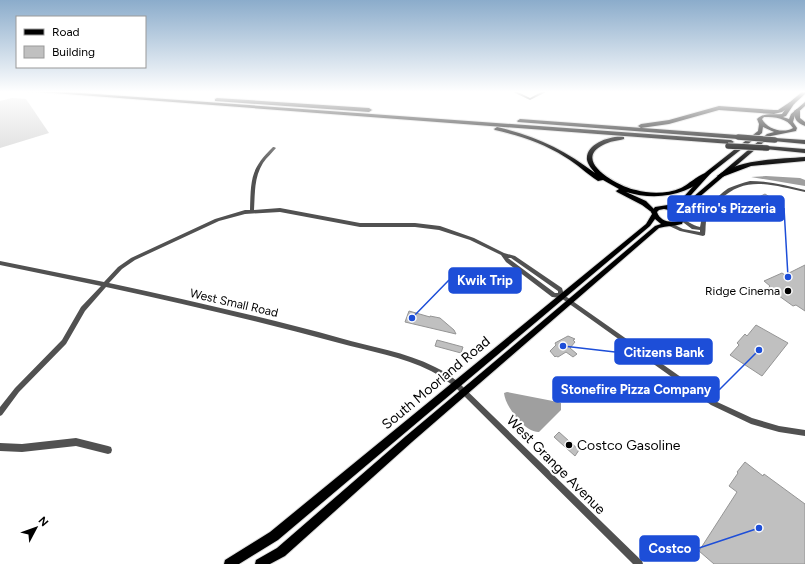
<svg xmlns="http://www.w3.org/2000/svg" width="805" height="564" font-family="Figtree,sans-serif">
<rect width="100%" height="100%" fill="#fff"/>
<path fill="#d8d8d8" d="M12,98L26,99L49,133L0,148V101Z"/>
<path fill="#9f9f9f" d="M766,176L800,178L805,180V186L751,177Z
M507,392L558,402L561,403V410L539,432C525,433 505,406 504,393Z"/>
<path fill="#c0c0c0" stroke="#959595" d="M765,194L779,203L772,205L759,197Z
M805,265V311L796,305L793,306L768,288L770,286L764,281L782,273L785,275Z
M409,311L430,317V316L440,318L454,330L456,334L405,322Z
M756,325L788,343L762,376L730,355L739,345L737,343L745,334L747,336Z
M568,336L575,339L573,340L575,342L570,348L577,354L573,357L566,352L558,357L556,356L555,357L550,351L556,345L555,343Z
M437,340L463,347L461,353L435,346Z
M559,432L579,450L575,456L554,437Z
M745,462L763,476L764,474L805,504V564H714L699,551L737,492L729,486L738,473L737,472Z"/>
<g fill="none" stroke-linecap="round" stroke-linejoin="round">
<defs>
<path id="major" d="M803,91H805V94L794,104L786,116L783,117L789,119L791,114L805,102V106L795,115L793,122L797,128L796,131L771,136L690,205L682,224C674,226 667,226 659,228L412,442L285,556L270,564H255L256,560L277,548L406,436L481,373L655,226L661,224L655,219L650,226L278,540L239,564H224L225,560L270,532L646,224L652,214L651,212L655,207L674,204L679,202L706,172L758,131L759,124L757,119C764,112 773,115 782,114L790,102ZM764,117C775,117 787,118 793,128C783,134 767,129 762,119ZM763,127L774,132L767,134L686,203L681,212L675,208L683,204L710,174L762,133ZM664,209C671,210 675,213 679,218L678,221C669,223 660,221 657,212L659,210Z"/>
<path id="highway" d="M26,91H54L731,140L734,142L731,144Z
M217,98L369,108L372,110L369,112L215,101V99Z
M790,102L795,103L782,112L774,114L719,110L669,124L641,128L638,126L641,124L669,120L719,106L774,110H778Z
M797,109L800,111V118L805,122V126C797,123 794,119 794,111Z
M520,119L738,135L741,137L738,139L518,122L517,121Z
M497,127C534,135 565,150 595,173C592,169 588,165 587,160C585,143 612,135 624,137V139C617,141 610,141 603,145C571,161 620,187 636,190C650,194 667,194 681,188C689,184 703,171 710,172L711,173C689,196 656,201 626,192L646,201L657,212L654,214L642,205L617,192L616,191L619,189L603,180L598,181C587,174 577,164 565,157C543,143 520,136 495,130L494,129Z
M775,138L805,140V144L773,141L772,140Z
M767,146L805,149V153L765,149L764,148Z
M805,157V161L751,166L722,177H718L717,176C737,159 779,159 805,157Z"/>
</defs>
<use href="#major" stroke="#dbdbdb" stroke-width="2"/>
<use href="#highway" stroke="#dbdbdb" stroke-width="2"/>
<path fill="#515151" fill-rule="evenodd" d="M511,91H516L530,98L543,91H548L530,100Z
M273,147H274L276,148C272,153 267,157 263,163C254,177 255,194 254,210L280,208L360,223H415L440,226L474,238L504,253L515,256L562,288L564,295L715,401L752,418L779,426L805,430V436L779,432L751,424L711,405L561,298L552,297L506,262L501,255L470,240L439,230L415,227H360L280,212L245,214L219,221L135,260L122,269L109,283C187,300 264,317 340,338C371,347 406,352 435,367C444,371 451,376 458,382L642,561L643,564H633L454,386C446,381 439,375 431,371C403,357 369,351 339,343C262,322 184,304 106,287L85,311L66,344L19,392L2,415L0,416V407L15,388L62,340L81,307L101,286L0,265V261L104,282L118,267L131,258L215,219L245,210H250C251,180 250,169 273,147ZM508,258H511L558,291V293H555Z
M750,181C769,181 787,186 805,190V192C774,186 746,174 720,200C715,205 709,210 707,217C705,223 706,229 705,235L703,236L680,231L667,225V224L669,222L683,229L700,232V230L692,229L680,220V219C687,219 692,226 700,227C701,223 701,219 703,215C706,207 722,192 729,188C736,185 742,183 750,181Z
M76,438L108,446L111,447L112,450L111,453L108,454L76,446L22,452L0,451V443L22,444Z"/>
<use href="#major" fill="#000" fill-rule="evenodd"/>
<use href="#highway" fill="#000" fill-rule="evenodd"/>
<defs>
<path id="highway-bridge" d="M738,137L775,140
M728,146L767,148"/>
</defs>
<use href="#highway-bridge" stroke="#dbdbdb" stroke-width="7" stroke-linecap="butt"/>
<use href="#highway-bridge" stroke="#000" stroke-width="5.5"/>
</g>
<linearGradient id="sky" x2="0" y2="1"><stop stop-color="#8baccb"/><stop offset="0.54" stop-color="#fff"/><stop offset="1" stop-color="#fff" stop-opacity="0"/></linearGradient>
<rect width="805" height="170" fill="url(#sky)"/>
<g fill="#000" stroke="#fff" stroke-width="1.5">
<circle cx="788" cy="291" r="4"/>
<circle cx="569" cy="445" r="4"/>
</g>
<g text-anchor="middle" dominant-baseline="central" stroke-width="4" stroke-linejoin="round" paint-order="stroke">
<g font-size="12" fill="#000" stroke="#fff" text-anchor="end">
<text x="780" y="291">Ridge Cinema</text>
</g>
<g font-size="12" fill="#000" stroke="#fff">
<text transform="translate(234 303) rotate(13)">West Small Road</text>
</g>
<g font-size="14" fill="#000" stroke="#fff">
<text transform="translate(436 383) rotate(-40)">South Moorland Road</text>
<text transform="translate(556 465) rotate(45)">West Grange Avenue</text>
</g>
<g font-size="14" fill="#000" stroke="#fff" text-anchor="start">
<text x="577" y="445">Costco Gasoline</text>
</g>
</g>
<path fill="none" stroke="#1d4ed8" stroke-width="1.5" d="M788 277L784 208M412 318L449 280M563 346L615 352M759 350L719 390M759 528L699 548"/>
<g fill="#1d4ed8" stroke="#fff" stroke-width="1.5">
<circle cx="788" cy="277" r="4"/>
<circle cx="412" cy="318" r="4"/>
<circle cx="563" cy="346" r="4"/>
<circle cx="759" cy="350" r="4"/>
<circle cx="759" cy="528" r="4"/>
</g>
<g fill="#1d4ed8" stroke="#1d4ed8" stroke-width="1.5">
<rect x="668" y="196" width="116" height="25" rx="4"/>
<rect x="449" y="268" width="72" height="25" rx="4"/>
<rect x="615" y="339" width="97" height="25" rx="4"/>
<rect x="553" y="377" width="166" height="25" rx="4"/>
<rect x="640" y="536" width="59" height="25" rx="4"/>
</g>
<g font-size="13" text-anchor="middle" font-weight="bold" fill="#fff">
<text x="726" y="213">Zaffiro's Pizzeria</text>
<text x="485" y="285">Kwik Trip</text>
<text x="664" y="357">Citizens Bank</text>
<text x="636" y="394">Stonefire Pizza Company</text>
<text x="670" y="553">Costco</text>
</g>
<rect x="16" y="16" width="130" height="52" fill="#ffffff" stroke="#999999"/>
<rect x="24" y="29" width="20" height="6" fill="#000000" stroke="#999999"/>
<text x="52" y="36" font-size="12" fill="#000000">Road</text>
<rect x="24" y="46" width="20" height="12" fill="#c0c0c0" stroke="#999999"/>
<text x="52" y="56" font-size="12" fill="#000000">Building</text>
<g transform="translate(36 528) rotate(49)" stroke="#ffffff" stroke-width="3" paint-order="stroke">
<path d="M0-3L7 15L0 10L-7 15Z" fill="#000000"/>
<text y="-6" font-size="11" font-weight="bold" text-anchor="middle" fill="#000000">N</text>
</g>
</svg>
